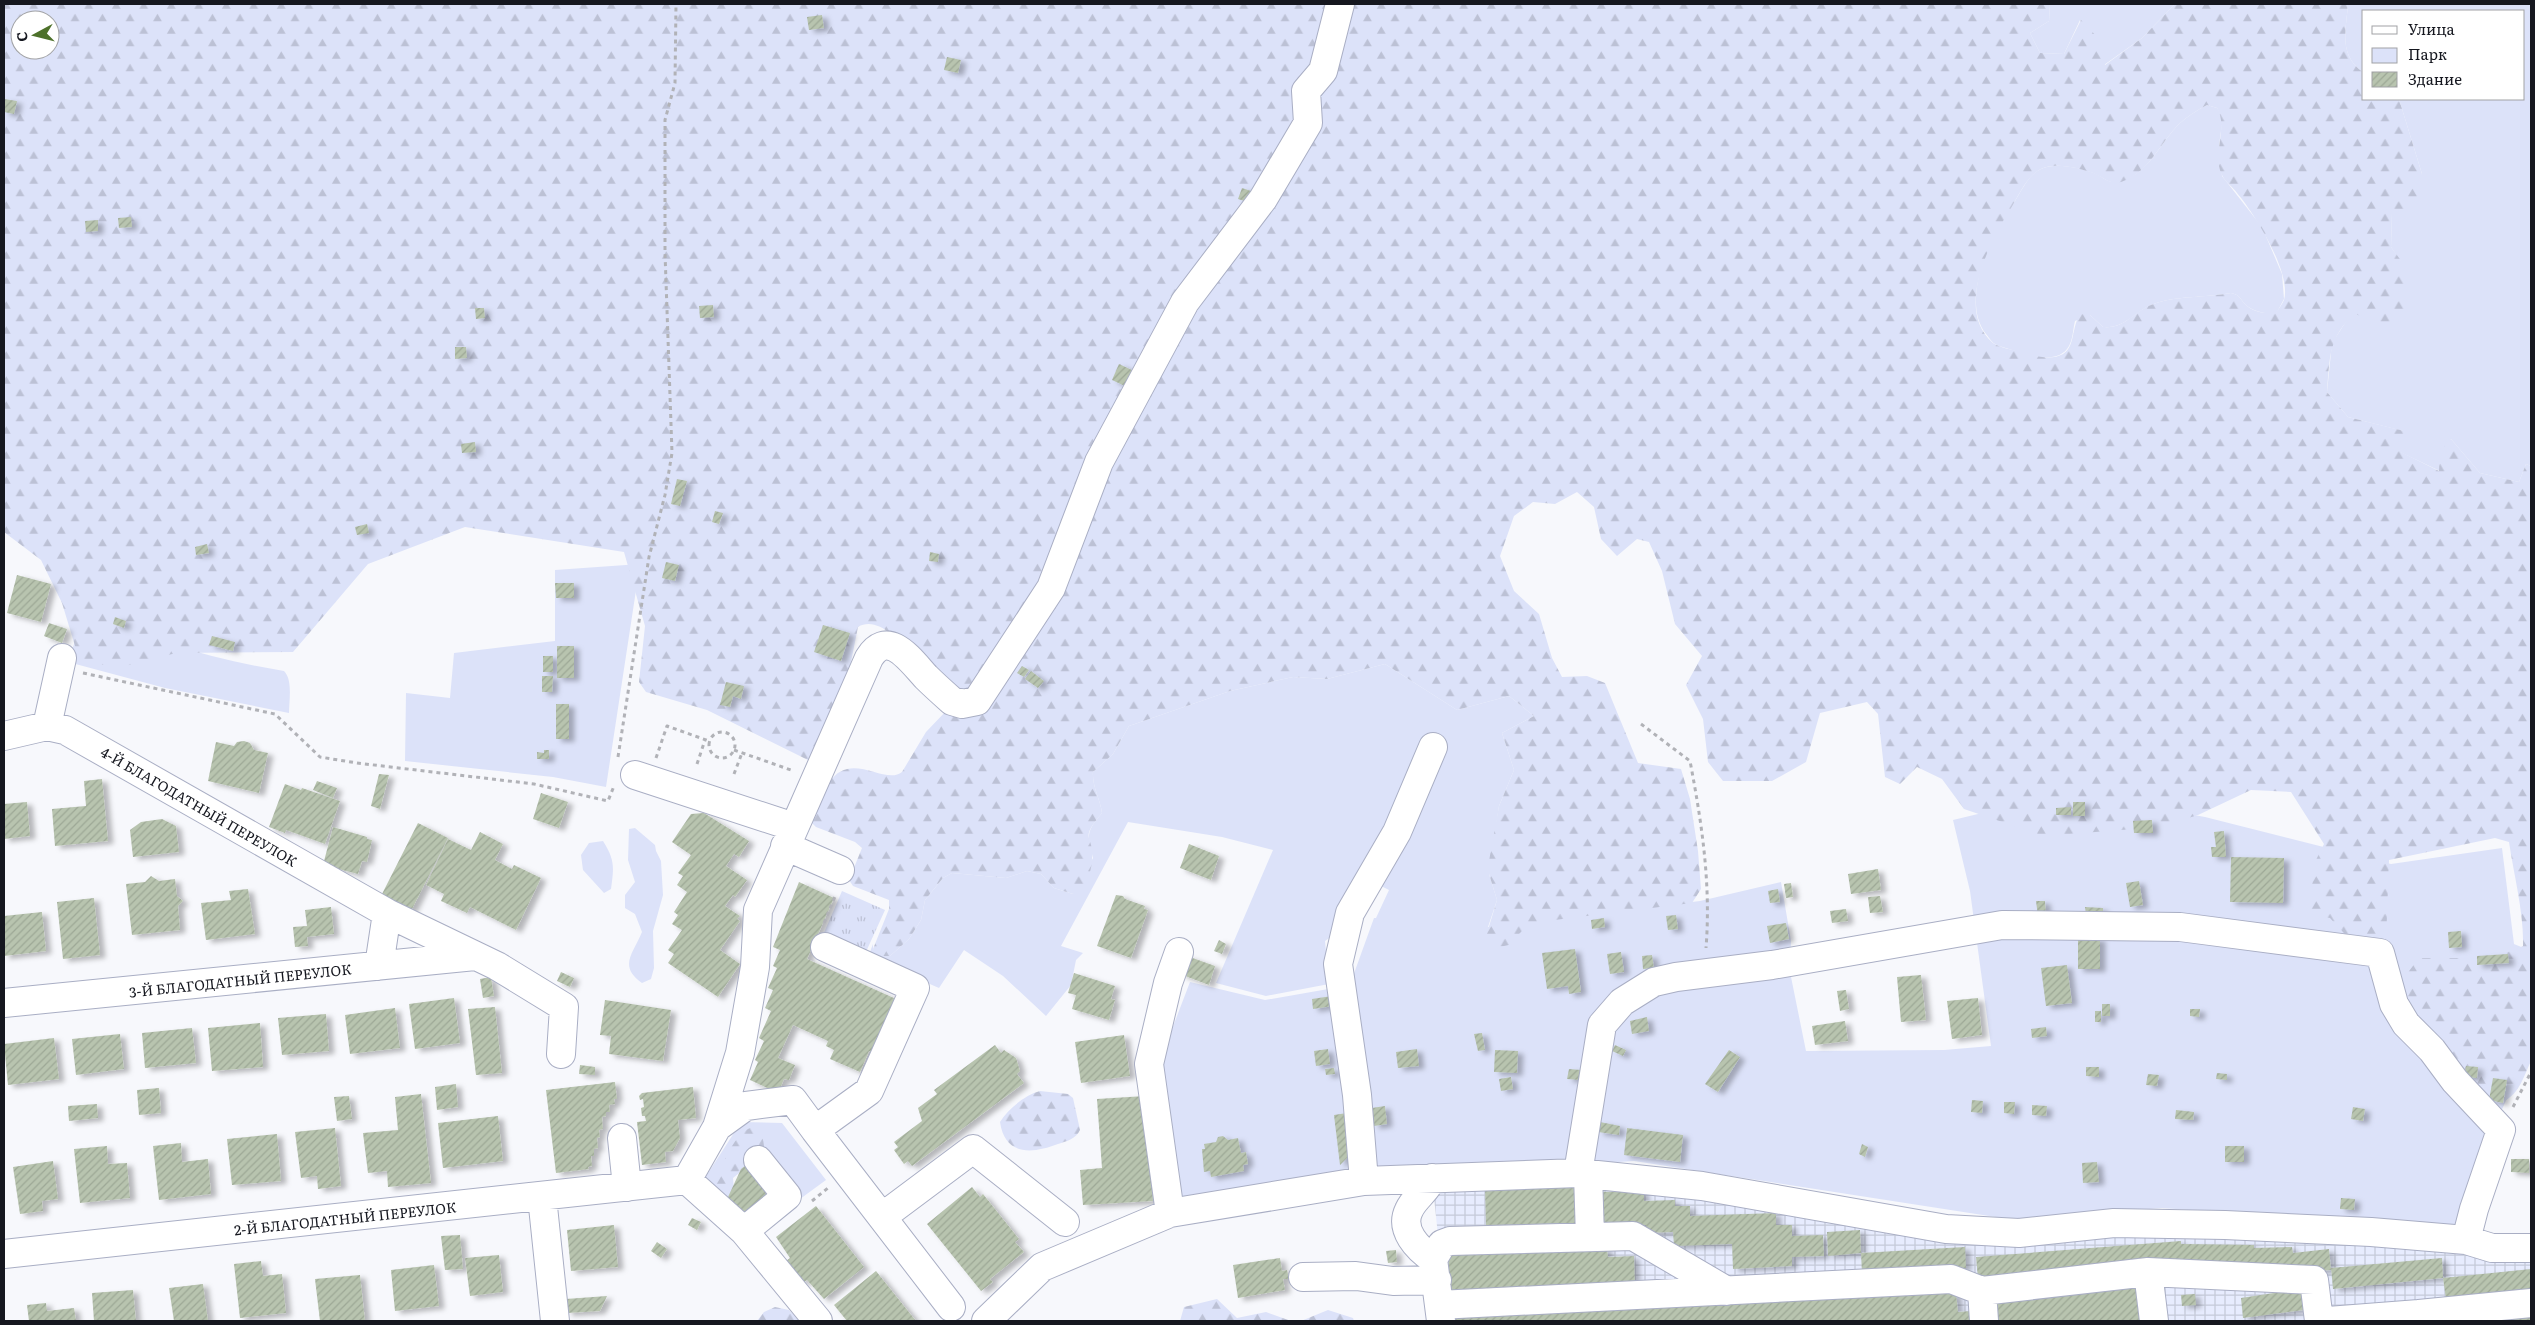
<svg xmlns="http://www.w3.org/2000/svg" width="2535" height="1325" font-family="Literata,serif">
<defs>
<pattern id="industrial-grid" width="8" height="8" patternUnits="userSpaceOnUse" patternTransform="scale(1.25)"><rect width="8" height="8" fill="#e7ecfe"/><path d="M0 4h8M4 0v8" fill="none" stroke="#c5cad9"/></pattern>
<pattern id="forest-firs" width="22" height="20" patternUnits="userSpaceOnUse" patternTransform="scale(1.25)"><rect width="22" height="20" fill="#dce2f9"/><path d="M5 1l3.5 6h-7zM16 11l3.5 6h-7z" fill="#bcc1d5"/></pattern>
<pattern id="park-tufts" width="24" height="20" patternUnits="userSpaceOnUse" patternTransform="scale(1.25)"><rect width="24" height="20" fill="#dce2f9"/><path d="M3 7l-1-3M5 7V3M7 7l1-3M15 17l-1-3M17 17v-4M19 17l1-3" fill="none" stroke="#bcc1d5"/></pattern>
<pattern id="building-hatch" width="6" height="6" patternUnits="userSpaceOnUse" patternTransform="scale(1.25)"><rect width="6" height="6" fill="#b8c4af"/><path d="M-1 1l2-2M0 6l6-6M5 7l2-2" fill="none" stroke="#9da896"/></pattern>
<filter id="shadow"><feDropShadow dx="5.5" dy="3" stdDeviation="2.5" flood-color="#0004"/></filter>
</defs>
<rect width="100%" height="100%" fill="#f7f8fc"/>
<path fill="url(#industrial-grid)" d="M1600,1178L1979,1222L2377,1239L2531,1236V1321H1447L1433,1188Z"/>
<path fill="#dce2f9" d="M2050,4H2175L2142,38L2104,65L2080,20L2064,54L2040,53L2030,33L2049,21Z
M2348,4H2531V466L2526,464L2519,482L2480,473L2451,439L2440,471L2400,452L2403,431L2348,417L2327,392L2332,343L2347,320L2402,263L2391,247L2392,213L2422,174L2399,99H2524V11H2364V73C2338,55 2346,31 2348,4Z
M2207,105L2217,108L2223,117L2219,145L2222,176L2262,227L2282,274L2284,299L2276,314C2266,313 2256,313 2247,306C2240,300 2241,295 2231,293C2205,298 2176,295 2151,305C2133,313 2124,329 2103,327L2090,315L2075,321C2073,329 2073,339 2069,346C2056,369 2018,351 1999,346C1993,344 1990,339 1986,334C1966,309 1980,265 1991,239C1997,226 2007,213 2015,201C2022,190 2029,174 2041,169C2056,162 2080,168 2094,173C2104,177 2108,185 2121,181C2149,173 2160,143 2179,124C2188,116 2197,110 2207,105Z
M640,564L606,787L553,777L405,761L406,693L450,698L454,653L555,641V570Z
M84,614C148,639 215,660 284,671C293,680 289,701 289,713L165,688L68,662Z
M1385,664L1457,710L1509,696L1534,716L1502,733L1514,770L1499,806L1489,874L1497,900L1488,927L1700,901L1781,882L1791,941L1790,972L1806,1051L1944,1050L1991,1046L1970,891L1953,820L2032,801L2127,803L2205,817L2391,864L2502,848L2514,944L2531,951V1047L2490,1135L2461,1230L2162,1208L2015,1220L1634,1161L1557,1166L1179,1204L1161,1058L1190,982L1265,1000L1334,988L1352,979L1374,918H1376L1389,890L1363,877L1335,934L1325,941L1329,984L1266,996L1216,983L1273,850L1222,837L1128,822L1061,946L1083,953L1076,960L1071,985L1046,1016L1003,976L964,950L939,988L868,957L873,944V949L890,956L909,939L921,920L925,900L943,878L952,873L1006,878L1027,871L1041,874L1054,888L1073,894L1093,858C1087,834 1086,832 1102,813C1100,798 1092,787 1093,772L1113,754L1129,726L1230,691L1293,677L1327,679Z
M635,828L655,845L656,851L661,861L663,895L653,931L654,968L651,979L642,983C618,966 633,954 642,932L635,914L625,908V895L635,882L628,860L629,829Z
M603,841C615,860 614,867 611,889L604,893L583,870L581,855L589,843Z
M741,1122L782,1123L826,1180L800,1199L762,1154L733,1178L735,1202L703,1181Z"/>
<path fill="url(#forest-firs)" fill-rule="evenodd" d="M4,4H2050L2049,21L2030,33L2040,53L2064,54L2081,20L2101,41L2105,65L2142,38L2175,4H2348C2346,31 2338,55 2364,73V99H2399L2422,174L2416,211L2392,213L2391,247L2402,262L2407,310L2384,332L2355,313C2328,338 2330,357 2327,392L2348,417L2404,431L2401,452L2439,471L2440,451L2451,439L2480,473L2519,482L2526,464L2531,466V1061C2520,1085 2519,1096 2493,1107L2478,1099L2399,992L2406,975L2419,958C2449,958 2496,960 2523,946C2524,913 2514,876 2509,842L2495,838L2389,860L2386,942L2355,945L2330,918L2306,913L2304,902L2312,890L2313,866L2324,844L2291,792L2251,790L2198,815L2159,827L2044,836L1964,809L1942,779L1917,767L1900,784L1885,777L1878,714L1867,702L1820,713L1806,762L1772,781H1723L1708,762L1703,719L1686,685L1702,656L1675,624L1662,571L1649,542L1637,539L1617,556L1601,539L1594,507L1577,492L1555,504L1533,502L1514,516L1500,556L1514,591L1539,614L1552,658L1562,677L1587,676L1605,683L1638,763L1681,769L1690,799L1698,851L1701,889L1692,903L1530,923L1518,935L1514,944C1509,945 1494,948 1489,948L1487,933L1497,900L1489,874V861L1499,806L1514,770L1502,733L1534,716L1509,696L1457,710L1385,664L1327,679L1293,677L1230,691L1129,726L1113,754L1093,772C1092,787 1100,798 1102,813C1078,842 1094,832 1092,859C1092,870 1087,880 1083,890L1073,894L1054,888L1041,874L1027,871L1006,878L952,873L943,878L925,900L921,920L909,939L890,956H878L873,949L889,909V900L853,886L849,880L862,848L855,842L816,827L811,822C817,810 821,795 829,783C850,749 885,786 902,772L926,732L947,710C933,687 890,608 858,627L849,672L810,761L707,710L646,692L639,682L645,626L624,552L465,527L368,564L293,652L176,653L117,668L79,659L62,603L41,560L4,532ZM20,20H50V50H20ZM2207,105L2217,108C2229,128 2211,153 2222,175C2225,182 2233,187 2237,193C2254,213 2292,273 2284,300C2282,305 2278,309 2276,313C2266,313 2255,313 2247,306C2240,300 2241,295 2231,293C2205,298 2176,295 2151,305C2133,312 2125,329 2103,327L2090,315L2081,314C2071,325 2076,346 2063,354C2051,361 2034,356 2022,352C2014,350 2000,348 1993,343C1954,310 1990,241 2011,208C2019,195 2027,176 2041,169C2055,162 2079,168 2093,173C2104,177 2108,185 2121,182C2149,173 2160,143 2179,124C2188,116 2197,110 2207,105Z
M1040,1091L1068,1094L1073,1098L1080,1130C1076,1139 1067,1141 1058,1144C1032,1154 1005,1156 1000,1122C1008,1109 1025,1095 1040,1091Z
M750,1128H757L762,1132L764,1146L755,1158L733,1176V1198L729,1203L715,1188C717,1172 734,1134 750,1128Z
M1217,1299L1237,1318L1266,1312L1291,1321H1180L1184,1307Z
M775,1307L789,1310L799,1321H757L764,1312Z
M1328,1310L1353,1318L1354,1321H1301Z"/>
<path fill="url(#park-tufts)" d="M842,891L885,910L865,954L823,935Z"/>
<path fill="url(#building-hatch)" filter="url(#shadow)" d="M822,15L824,28L809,30L807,17Z
M947,57L961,60L958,73L944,70Z
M4,99L17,101L14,114L4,112Z
M1242,188L1257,193L1254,204L1238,199Z
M131,217L132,227L119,228L118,218Z
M98,220V231L86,232L85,221Z
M713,305L714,317L700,318L699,306Z
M475,308H484L485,318L476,319Z
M455,347H466L467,358L455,359Z
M1119,364L1134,371L1127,387L1112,380Z
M475,442L476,452L462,453L461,444Z
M677,479L687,481L680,506L671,504Z
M715,511L723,513L719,524L712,522Z
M367,524L369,533L357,535L355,527Z
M207,544L209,553L196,555L195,547Z
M930,552L939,554L938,562L929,561Z
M666,562L679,565L675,581L662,578Z
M17,575L51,584L41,622L7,613Z
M555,583H574V598H556Z
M115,617L126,621L124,628L113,624Z
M49,623L67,629L62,643L44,636Z
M823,625L850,633L841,661L814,652Z
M212,636L235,642L233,651L209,645Z
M557,646H574V678H557Z
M543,656H553V672H543Z
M1022,666L1029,670L1024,677L1017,673Z
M1031,671L1044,681L1038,688L1025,679Z
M542,676H553L552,692H542Z
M726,682L744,686L741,699L733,696L730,707L720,705Z
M556,704H569V739H556Z
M244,741L250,743L254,750L268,753L259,793L208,781L216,742L234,746L237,742Z
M544,750H549V759H537V752L544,753Z
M379,774L389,775L380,809L371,806Z
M102,779L108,841L55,846L52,809L86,806L84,781Z
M317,781L337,788L333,798L313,790Z
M285,784L301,790L302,788L340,801L325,844L286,830L285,833L269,827Z
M541,793L568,802L559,828L533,819Z
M27,802L30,836L4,839V804Z
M2073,802H2085V816H2073Z
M2071,807V815H2056V808Z
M704,813L749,841L739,857L734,854L726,866L747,880L735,897L733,895L725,906L740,916L737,919L740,921L720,950L740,964L718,997L668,963L674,954L668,950L682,930L672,924L678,915L674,912L687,892L677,885L683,876L678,873L691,855L672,842L691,814Z
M162,819L176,826L179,852L133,857L130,830L141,822Z
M2152,820L2153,833H2134L2133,821Z
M418,823L448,838L411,911L381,896Z
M333,827L367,837V839L372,840L367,862L362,861L358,874L323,865Z
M2224,831L2226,857H2212L2211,847H2216L2214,832Z
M480,832L503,844L495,860L512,869L514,865L541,878L516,930L470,907L467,913L441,901L444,894L426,885L448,839L471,850Z
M1189,844L1219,856L1211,880L1180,868Z
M2231,857L2284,858L2283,903L2230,902Z
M1878,869L1881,890L1851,894L1848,874Z
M151,876L159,881L175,879L177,896L183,901L178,906L180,930L132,935L126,884L145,882Z
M2139,881L2143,905L2130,907L2126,883Z
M799,882L834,898L807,959L896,999L873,1053L869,1051L860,1072L830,1059L834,1050L826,1046L828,1041L793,1025L778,1058L795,1065L789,1080L784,1079L778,1093L750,1080L758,1062L755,1060L764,1041L759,1038L771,1011L765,1008L773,990L768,988L777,968L773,966L780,950L773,947Z
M1791,883L1793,897L1786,898L1784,884Z
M248,889L255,934L206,940L201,903L231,900L229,891Z
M1778,889L1780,902L1770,903L1768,891Z
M1116,895L1123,896L1125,899L1145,906L1144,909L1148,910L1131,958L1097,946Z
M1880,896L1883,912L1870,913L1868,897Z
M94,898L100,955L63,959L57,902Z
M2036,901H2045L2046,915L2038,916Z
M331,907L334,934L307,937L308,946L295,947L293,927L307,926L305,910Z
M2085,907L2103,908V915H2086Z
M1846,909L1848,921L1832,923L1830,911Z
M42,912L46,951L4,956V916Z
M1676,915L1678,929L1668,930L1666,916Z
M1604,918L1605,927L1592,929L1591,920Z
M1786,923L1789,939L1770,943L1767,926Z
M2461,931L2462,947L2449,948L2448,932Z
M2078,938H2100V969H2078Z
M1219,940L1226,944L1222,954L1214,951Z
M1575,949L1581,992L1569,994L1568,986L1547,989L1542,953Z
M1621,952L1624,972L1610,974L1607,954Z
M2508,954L2509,963L2477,965V956Z
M1652,955L1654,968L1643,969L1642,956Z
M1187,956L1215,966L1209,985L1180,974Z
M2067,965L2072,1003L2046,1006L2041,968Z
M561,972L574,978L570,987L557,981Z
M1074,973L1115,986L1111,999L1115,1000L1109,1020L1072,1009L1076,995L1068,993Z
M1921,975L1926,1020L1901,1022L1897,977Z
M491,977L494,996L483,998L480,979Z
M1846,990L1849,1009L1840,1011L1837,991Z
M1332,996L1333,1006L1313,1009L1312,999Z
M454,998L460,1043L415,1049L409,1004Z
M1978,998L1982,1035L1952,1039L1947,1001Z
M605,1000L671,1010L663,1061L609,1054L611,1036L600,1035Z
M2102,1004H2110V1016H2102Z
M495,1007L502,1073L476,1075L468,1009Z
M395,1008L400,1048L350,1054L345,1015Z
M2190,1009H2200L2199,1017L2190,1016Z
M2095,1011H2101V1022H2095Z
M326,1014L329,1051L282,1055L278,1018Z
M1647,1017L1649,1031L1632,1034L1630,1021Z
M1845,1021L1848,1041L1815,1045L1812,1026Z
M260,1023L263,1067L212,1071L208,1028Z
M2046,1027L2047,1036L2032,1038L2031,1029Z
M192,1028L196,1063L145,1068L142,1033Z
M1482,1033L1485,1050L1478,1051L1474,1034Z
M120,1034L124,1069L76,1075L72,1039Z
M1124,1035L1130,1076L1081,1083L1075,1042Z
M54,1038L59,1079L8,1085L4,1044Z
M995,1045L1001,1053L1004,1050L1016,1058L1020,1071L1017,1074L1024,1083L912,1166L908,1161L904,1164L894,1150L898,1147L894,1142L922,1121L918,1108L937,1094L934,1090Z
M1615,1045L1626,1050L1623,1056L1612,1051Z
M1328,1049L1330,1064L1316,1066L1314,1051Z
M1417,1049L1419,1066L1398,1068L1396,1052Z
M1495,1050L1518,1051L1517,1073L1494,1072Z
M1729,1050L1740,1057L1718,1092L1705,1084Z
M580,1065L595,1067V1075L579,1074Z
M2466,1066L2478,1067L2477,1078L2464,1077Z
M2086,1067H2099V1077L2086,1076Z
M1334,1068L1335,1074L1326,1075L1325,1069Z
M1569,1069L1581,1070L1580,1080L1567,1079Z
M2217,1073L2227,1074V1080L2216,1079Z
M2148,1074L2159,1075L2157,1086L2146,1085Z
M1511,1077L1513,1089L1501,1091L1499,1079Z
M2493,1078L2507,1080L2503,1103L2489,1100Z
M615,1082L617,1099H614L615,1104L609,1105L610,1112H606V1116L602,1117L603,1129L599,1130L600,1137L597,1138L598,1148L594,1149V1156H591L592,1166L588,1167L589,1169L556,1173L546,1090Z
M456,1084L458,1107L437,1110L435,1087Z
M693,1087L696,1118L678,1120L680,1138L673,1151L665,1152L666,1162L642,1165L637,1122L646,1121L645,1116H642L641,1108L644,1107L643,1099L640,1100L639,1096L642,1093Z
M159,1088L161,1113L139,1115L137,1090Z
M421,1094L431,1183L388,1187L387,1171L368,1173L363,1133L398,1130L395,1097Z
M349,1096L352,1119L337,1121L334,1097Z
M1145,1096L1153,1201L1083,1205L1080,1170L1102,1168L1097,1099Z
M1972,1100L1983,1101L1982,1113L1971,1112Z
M2004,1102H2015L2014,1114L2004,1113Z
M97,1104L98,1118L69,1121L68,1106Z
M2032,1105L2047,1106L2046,1116L2032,1115Z
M1385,1106L1387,1124L1374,1126L1372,1108Z
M2353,1107L2365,1109L2363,1121L2351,1119Z
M2176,1110L2194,1112L2193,1120L2175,1119Z
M1347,1113L1352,1153L1340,1165L1334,1115Z
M498,1116L503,1161L443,1168L438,1123Z
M1600,1122L1620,1126L1619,1135L1598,1132Z
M335,1128L341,1186L318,1189L317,1176L301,1178L295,1132Z
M1627,1128L1683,1135L1680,1162L1624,1155Z
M277,1134L281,1181L232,1185L227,1139Z
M1223,1136L1228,1140L1238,1138L1241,1153L1246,1152L1248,1164L1243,1165L1244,1171L1211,1177L1210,1171L1204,1172L1202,1149H1205L1204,1144L1216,1142L1218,1137Z
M181,1143L182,1162L208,1159L211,1194L159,1200L153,1146Z
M1862,1144L1868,1147L1865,1157L1859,1154Z
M107,1146L108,1164L127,1163L130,1198L80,1203L74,1149Z
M2225,1146H2244V1162H2225Z
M2511,1159H2529V1173L2511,1172Z
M53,1161L58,1199L42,1201L43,1211L20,1214L13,1167Z
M750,1162L774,1191L743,1216L728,1197L741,1169Z
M2097,1162L2099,1182L2083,1183L2082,1163Z
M1580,1186L1581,1223L1486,1225L1485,1188Z
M972,1187L980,1197L983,1194L1019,1239L1015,1242L1024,1252L990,1279L993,1282L981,1291L927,1224Z
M1644,1191V1201L1675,1200V1206H1690V1216L1776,1213V1225H1792V1236L1823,1235L1824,1256L1792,1257V1266L1733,1269L1732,1244L1674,1246L1673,1232L1646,1233V1225L1597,1226L1596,1192Z
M2341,1198L2355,1199L2354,1210L2340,1209Z
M816,1206L864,1267L824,1299L807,1280L803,1283L786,1261L790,1258L776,1237Z
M692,1218L701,1222L697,1230L688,1225Z
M614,1225L618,1267L571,1271L567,1230Z
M1860,1230L1861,1253L1828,1256L1827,1232Z
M460,1235L463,1269L445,1270L441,1236Z
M2181,1241V1244L2254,1245V1248L2292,1247L2293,1253L2329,1249L2331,1270L2295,1273L1978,1279L1976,1257Z
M657,1242L667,1249L661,1258L651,1251Z
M1965,1247L1966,1268L1862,1273L1861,1253Z
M1607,1248L1608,1257L1634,1256L1635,1288L1449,1294L1448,1252Z
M1396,1250L1397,1262L1388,1263L1386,1251Z
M499,1255L503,1292L470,1296L465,1258Z
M1280,1258L1282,1271L1287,1270L1289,1279H1283L1285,1290L1238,1298L1233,1265Z
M2442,1258L2443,1278L2333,1289L2331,1268Z
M261,1261L263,1276L282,1274L286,1313L240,1318L234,1264Z
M434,1265L439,1306L395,1311L391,1270Z
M2531,1269V1291L2446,1299L2443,1278Z
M876,1271L916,1321H847L834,1305Z
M360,1275L365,1321H320L315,1279Z
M2141,1283L2145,1321H1996L1994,1300Z
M203,1284L208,1321H174L169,1288Z
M2301,1289L2304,1310L2243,1318L2241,1298Z
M133,1290L136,1321H94L92,1293Z
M1956,1293L1958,1312L1971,1311V1321H1456V1316Z
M2195,1294L2196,1305L2182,1306L2181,1295Z
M607,1296L600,1311L567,1313L566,1299Z
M46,1303L47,1311L74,1308L76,1321H29L27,1305Z
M2531,1313V1321H2467Z"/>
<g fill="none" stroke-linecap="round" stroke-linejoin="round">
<defs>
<path id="minor" d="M47,726L62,658
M4,736L47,726L65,730L387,913L497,966L564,1007L561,1054
M635,775L794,827
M785,846L840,870
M379,966L387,913
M4,1003L475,956
M717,1127L740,1053L755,967L758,910L869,658C888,627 911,661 926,677C934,685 943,693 952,701L962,704L977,701L1051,588L1099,462L1185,302L1263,199L1308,123L1306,91L1323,71L1340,4
M815,1130L951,1307
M622,1138L627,1187
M1578,1173L1702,1186L1946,1229L2019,1233L2114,1223L2225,1225L2371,1232L2466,1240L2492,1248H2531
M1588,1174L1590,1237
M1432,1178C1427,1191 1414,1198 1409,1210C1399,1230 1418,1249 1433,1259
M687,1180L717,1127L746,1106L793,1100L815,1130L869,1091L915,988L825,947
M687,1180L744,1231L818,1321
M1364,1181L1357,1095L1338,964L1350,913L1397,832L1433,747
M542,1197L555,1321
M1170,1213L1149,1064L1168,983L1179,952
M882,1217L973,1149L1065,1222
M744,1231L787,1196L758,1160
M4,1254L687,1180
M2148,1272L2314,1280L2319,1321
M1303,1277L1356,1276L1393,1281L1437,1280
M1982,1291L2148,1272L2154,1321
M1439,1305L1951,1279L1982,1291L1984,1321
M2419,1314L2531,1303
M986,1321L1042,1267L1170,1213L1364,1181L1578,1173L1602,1025L1622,1002L1654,982L1676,977L1772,965L2002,925L2180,927L2380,953L2394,1004L2406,1024L2432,1050L2455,1081L2501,1130L2474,1209L2466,1240
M1441,1321L1433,1259L1442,1244L1450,1241L1633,1236L1727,1291
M2328,1321L2419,1314V1321"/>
</defs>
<use href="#minor" stroke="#a9aec4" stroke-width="30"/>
<path stroke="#b1b2b7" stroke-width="3" stroke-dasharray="4 4" stroke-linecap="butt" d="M83,673L275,714L320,757L357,763L534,784L608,801L614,786
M1641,724L1690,761C1702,824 1711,884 1706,948
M709 745a13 13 0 1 1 26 0a13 13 0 1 1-26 0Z
M734,750L791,770
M618,757L649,557L665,495L672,453L665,253V120L675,83L676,4
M656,758L667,726L709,741
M697,764L705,740
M734,774L742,753
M824,923L836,894
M2513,1107L2531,1072
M812,1201L828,1188"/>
<use href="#minor" stroke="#fff" stroke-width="28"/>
</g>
<g text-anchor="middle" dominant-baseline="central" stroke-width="4.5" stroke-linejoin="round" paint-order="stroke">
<g font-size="14" fill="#15171f" stroke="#fff">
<text transform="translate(199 806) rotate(30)">4-Й БЛАГОДАТНЫЙ ПЕРЕУЛОК</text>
<text transform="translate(240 980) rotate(-6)">3-Й БЛАГОДАТНЫЙ ПЕРЕУЛОК</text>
<text transform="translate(345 1218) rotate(-6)">2-Й БЛАГОДАТНЫЙ ПЕРЕУЛОК</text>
</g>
</g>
<rect width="2535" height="1325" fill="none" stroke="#15171f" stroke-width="10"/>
<rect x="2362" y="10" width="162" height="90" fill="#ffffff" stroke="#a1a2a5"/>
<rect x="2372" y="26" width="25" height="8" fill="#ffffff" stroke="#a1a2a5"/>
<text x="2408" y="35" font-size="15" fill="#15171f">Улица</text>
<rect x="2372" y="48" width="25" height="15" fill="#dce2f9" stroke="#a1a2a5"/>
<text x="2408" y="60" font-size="15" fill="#15171f">Парк</text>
<rect x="2372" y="72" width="25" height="15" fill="url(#building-hatch)" stroke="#a1a2a5"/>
<text x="2408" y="85" font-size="15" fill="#15171f">Здание</text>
<g transform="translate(35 35) rotate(263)"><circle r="24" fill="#ffffff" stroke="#a1a2a5"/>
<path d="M0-4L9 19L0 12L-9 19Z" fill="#4d712a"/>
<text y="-8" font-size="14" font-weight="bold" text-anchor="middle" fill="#15171f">С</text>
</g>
</svg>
